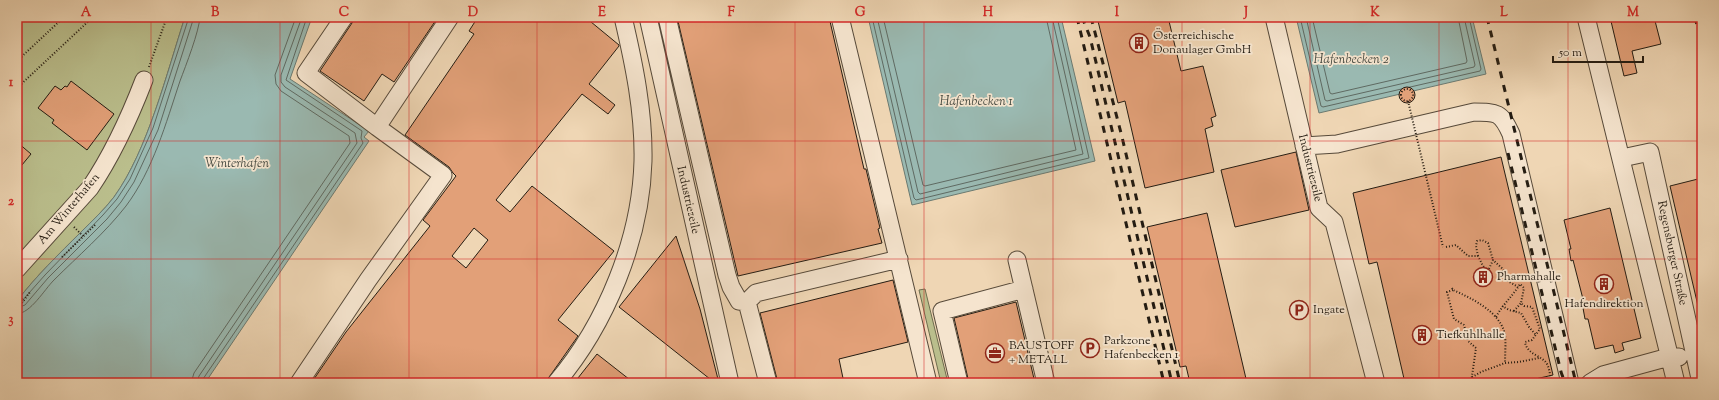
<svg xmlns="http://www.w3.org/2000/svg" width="1719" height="400" font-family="'Sorts Mill Goudy',serif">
<rect width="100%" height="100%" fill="#efd6b4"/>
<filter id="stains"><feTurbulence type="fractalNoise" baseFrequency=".005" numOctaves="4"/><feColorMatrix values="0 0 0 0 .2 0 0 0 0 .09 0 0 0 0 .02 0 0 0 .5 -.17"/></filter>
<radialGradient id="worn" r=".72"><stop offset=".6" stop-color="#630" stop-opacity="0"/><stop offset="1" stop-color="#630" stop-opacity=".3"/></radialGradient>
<path fill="#babe8c" stroke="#6f6d4f" d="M17,17H185C167,72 148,150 114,197C104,210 92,221 81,232C59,254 36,276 17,301Z
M925,289L948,383H941L919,290Z"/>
<path fill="#9ab9b1" stroke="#6b7a71" d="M185,17H312L290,79L369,131L364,137L369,141L205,383H17V301C36,276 59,254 81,232C92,221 104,210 114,197C148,150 167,72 185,17Z
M868,17H1061L1095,161L912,205Z
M1296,17H1472L1486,74L1319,113Z"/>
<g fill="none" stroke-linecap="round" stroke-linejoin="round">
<path stroke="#5f6a62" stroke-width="1" d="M872,17L914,198L916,200L1089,158L1057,17
M877,17L918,192L920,194L1083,154L1052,17
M883,17L923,185L925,186L1076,150L1046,17
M1300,17L1321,106L1323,107L1480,71L1481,69L1469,17
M1306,17L1325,100L1327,101L1474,67L1475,65L1464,17
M1312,17L1330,93L1332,94L1466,63L1467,61L1458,17
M17,303L21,302L45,275L103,215L117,199L130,179L153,128L189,17
M17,308L25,305L48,278L107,219L121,202L134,182L158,130L194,17
M17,314C31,313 44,290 54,280C78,256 105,233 126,206C153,170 166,123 180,81C186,65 199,32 200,17
M191,383L194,373L350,143L349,136L281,91L276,84L275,75L296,17
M197,383L199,376L357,143L355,133L285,87L281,82V75L302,17
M202,383L203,379L363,143L361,138L362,131L286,80L307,17"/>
</g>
<path fill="#e2a078" stroke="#241c12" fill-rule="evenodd" d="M354,17H438L394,82L382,74L364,101L320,71L352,23Z
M478,17H585L619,45V46L589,84L615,105L608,114L582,94L496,200L510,212L532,186L614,251L558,320L578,336L545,383H319L314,379L346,332L430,226L423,220L456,176L453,173L449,167L405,135L474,34L469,31ZM474,228L488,240L466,268L452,256Z
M677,17H829L864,169H866L880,228L878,229L882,243L738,276Z
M1097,17H1168L1181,71L1203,66L1216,116L1211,118L1213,126L1205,129L1214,172L1145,188L1125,101L1118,103Z
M1610,17H1654L1661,44L1632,51L1637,73L1624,76Z
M71,81L114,114L87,150L52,123L54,120L38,108L55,86L61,90L65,86L67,87Z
M1399 95a8 8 0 1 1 16 0a8 8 0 1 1-16 0Z
M17,142L31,154L17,171Z
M1296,152L1309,210L1235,227L1221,170Z
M1501,157L1553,375L1518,383H1405L1377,262L1369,264L1353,193Z
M1702,178V306H1698L1670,186Z
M1610,208L1641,338L1622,343L1624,350L1615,353L1613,345L1595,349L1588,319H1585L1583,308L1585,307L1573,260L1571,261L1569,249H1571L1564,220Z
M1207,213L1240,353L1247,383H1190L1186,366L1180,367L1147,227Z
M676,236L700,309L719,383H715L619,307Z
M893,280L908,342L839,359L844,383H778L760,313Z
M1016,302L1035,383H969L954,318Z
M597,354L634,383H574Z"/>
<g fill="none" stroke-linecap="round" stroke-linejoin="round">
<defs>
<path id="minor" d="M344,17L306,73L377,127
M648,17L730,383
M667,17L727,275L731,287L739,301L747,302
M840,17L928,383
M1274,17L1319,208L1334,222L1376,383
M1586,17L1676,383
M1304,146L1337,144L1474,112C1497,112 1501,112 1511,134L1570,383
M1622,158L1650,152L1701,383
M1017,260L1046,383
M17,269L90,188C113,154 129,119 144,80
M747,302L756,293L899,259
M747,302L768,383
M299,383L368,280L443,175L377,127L450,17
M556,383C606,324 641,239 643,161C644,112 634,64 623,17
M959,383L942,311L1024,289
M1590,383L1603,375L1669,357H1679"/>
</defs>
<use href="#minor" stroke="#574a3a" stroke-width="19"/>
<path stroke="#241c12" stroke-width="2" stroke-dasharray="1 2" stroke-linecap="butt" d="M17,61L64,17
M149,67L167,17
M17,88L93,17
M1401 95a6 6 0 1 1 12 0a6 6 0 1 1-12 0Z
M74,227L83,236
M1446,247L1456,245L1468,256H1478L1483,266L1488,271L1493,260L1503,269L1506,280L1518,287
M1478,256L1476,246L1477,241L1482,240L1488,243L1493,260
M62,257L95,225
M1452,288L1453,290C1471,298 1501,312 1505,335C1506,344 1505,354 1505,363
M1453,290L1447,292L1454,319L1464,325L1468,341L1476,348L1471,383
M17,295L24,301
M22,303L30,292
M1502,306L1509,310L1521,313L1529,327L1536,335
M1514,311L1521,303
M1496,317C1503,304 1512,297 1520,284L1524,288L1521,303L1524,306L1532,307L1540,329L1532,340L1525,342C1527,355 1543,356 1547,364C1550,370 1550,377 1552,383
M1472,377L1481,372L1505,363L1519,362L1539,358"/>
<use href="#minor" stroke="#f5e4ce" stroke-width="17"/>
<path stroke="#241c12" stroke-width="3" stroke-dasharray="7 7" stroke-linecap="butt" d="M1077,17L1164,383
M1082,17L1090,37L1172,383
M1091,17L1122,137L1180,383
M1487,17L1576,383
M1695,17L1702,45
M1508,153L1561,372L1565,383"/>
<path stroke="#241c12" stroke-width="2" stroke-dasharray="1 2" stroke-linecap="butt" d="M1408,101L1443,247"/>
</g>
<path fill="none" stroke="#d62828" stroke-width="1" stroke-opacity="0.55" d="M151,17V383M280,17V383M409,17V383M537,17V383M666,17V383M795,17V383M924,17V383M1053,17V383M1182,17V383M1310,17V383M1439,17V383M1568,17V383M17,141H1702M17,259H1702"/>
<defs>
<symbol id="building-ring" viewBox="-11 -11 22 22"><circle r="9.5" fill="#f5e4ce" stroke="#8f2418" stroke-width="1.5"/><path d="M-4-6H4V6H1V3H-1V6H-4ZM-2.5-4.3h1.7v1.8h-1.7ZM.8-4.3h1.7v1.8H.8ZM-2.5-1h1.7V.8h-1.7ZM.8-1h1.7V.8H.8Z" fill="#8f2418"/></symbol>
<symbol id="parking-ring" viewBox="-11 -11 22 22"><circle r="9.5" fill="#f5e4ce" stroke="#8f2418" stroke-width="1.5"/><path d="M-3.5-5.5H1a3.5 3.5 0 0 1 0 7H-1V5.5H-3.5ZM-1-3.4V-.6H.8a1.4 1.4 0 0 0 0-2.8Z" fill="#8f2418"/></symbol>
<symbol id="office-ring" viewBox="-11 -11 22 22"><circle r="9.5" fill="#f5e4ce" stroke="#8f2418" stroke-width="1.5"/><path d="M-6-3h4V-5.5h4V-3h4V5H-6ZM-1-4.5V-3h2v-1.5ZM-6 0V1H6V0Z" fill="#8f2418"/></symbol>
</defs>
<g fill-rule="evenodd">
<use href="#building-ring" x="1128" y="32" width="22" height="22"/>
<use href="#building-ring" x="1472" y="266" width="22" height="22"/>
<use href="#building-ring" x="1593" y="273" width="22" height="22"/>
<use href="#parking-ring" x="1288" y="299" width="22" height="22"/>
<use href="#building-ring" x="1411" y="324" width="22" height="22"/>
<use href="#parking-ring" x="1079" y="337" width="22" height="22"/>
<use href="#office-ring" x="984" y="342" width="22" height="22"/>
</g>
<g text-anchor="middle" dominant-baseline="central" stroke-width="3.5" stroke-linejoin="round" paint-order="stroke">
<g font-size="12" fill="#241c12" stroke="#f5e4ce" text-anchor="start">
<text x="1153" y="36">Österreichische<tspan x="1153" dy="14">Donaulager GmbH</tspan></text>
<text x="1497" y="277">Pharmahalle</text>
<text x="1604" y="304" text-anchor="middle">Hafendirektion</text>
<text x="1313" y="310">Ingate</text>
<text x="1436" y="335">Tiefkühlhalle</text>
<text x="1104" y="341">Parkzone<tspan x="1104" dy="14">Hafenbecken 1</tspan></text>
<text x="1009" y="346">BAUSTOFF<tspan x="1009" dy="14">+ METALL</tspan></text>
</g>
<g font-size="12" fill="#241c12" stroke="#f5e4ce">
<text transform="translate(1310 168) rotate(76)">Industriezeile</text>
<text transform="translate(688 200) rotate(77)">Industriezeile</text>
<text transform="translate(69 209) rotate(-50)">Am Winterhafen</text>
<text transform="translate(1672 253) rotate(78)">Regensburger Straße</text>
</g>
<g font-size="13" font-style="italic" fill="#474b42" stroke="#f5e4ce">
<text x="1351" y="60">Hafenbecken 2</text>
<text x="976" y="102">Hafenbecken 1</text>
<text x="237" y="164">Winterhafen</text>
</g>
</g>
<rect width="1719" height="400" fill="none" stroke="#efd6b4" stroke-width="44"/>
<path d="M1553 56v6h90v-6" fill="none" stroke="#241c12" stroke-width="2"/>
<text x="1559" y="56" font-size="12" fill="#241c12" stroke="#f5e4ce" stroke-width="3" paint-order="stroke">50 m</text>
<rect x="22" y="22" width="1675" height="356" fill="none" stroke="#d62828" stroke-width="1.5"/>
<g font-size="13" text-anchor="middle" font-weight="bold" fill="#d62828">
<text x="86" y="16">A</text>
<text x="215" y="16">B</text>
<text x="344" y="16">C</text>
<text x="473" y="16">D</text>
<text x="602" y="16">E</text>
<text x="731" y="16">F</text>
<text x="860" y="16">G</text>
<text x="988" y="16">H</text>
<text x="1117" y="16">I</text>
<text x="1246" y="16">J</text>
<text x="1375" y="16">K</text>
<text x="1504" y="16">L</text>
<text x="1633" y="16">M</text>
<text x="11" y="86">1</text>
<text x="11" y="205">2</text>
<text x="11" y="323">3</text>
</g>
<rect width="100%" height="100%" filter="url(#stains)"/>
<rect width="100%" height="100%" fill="url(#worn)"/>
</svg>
